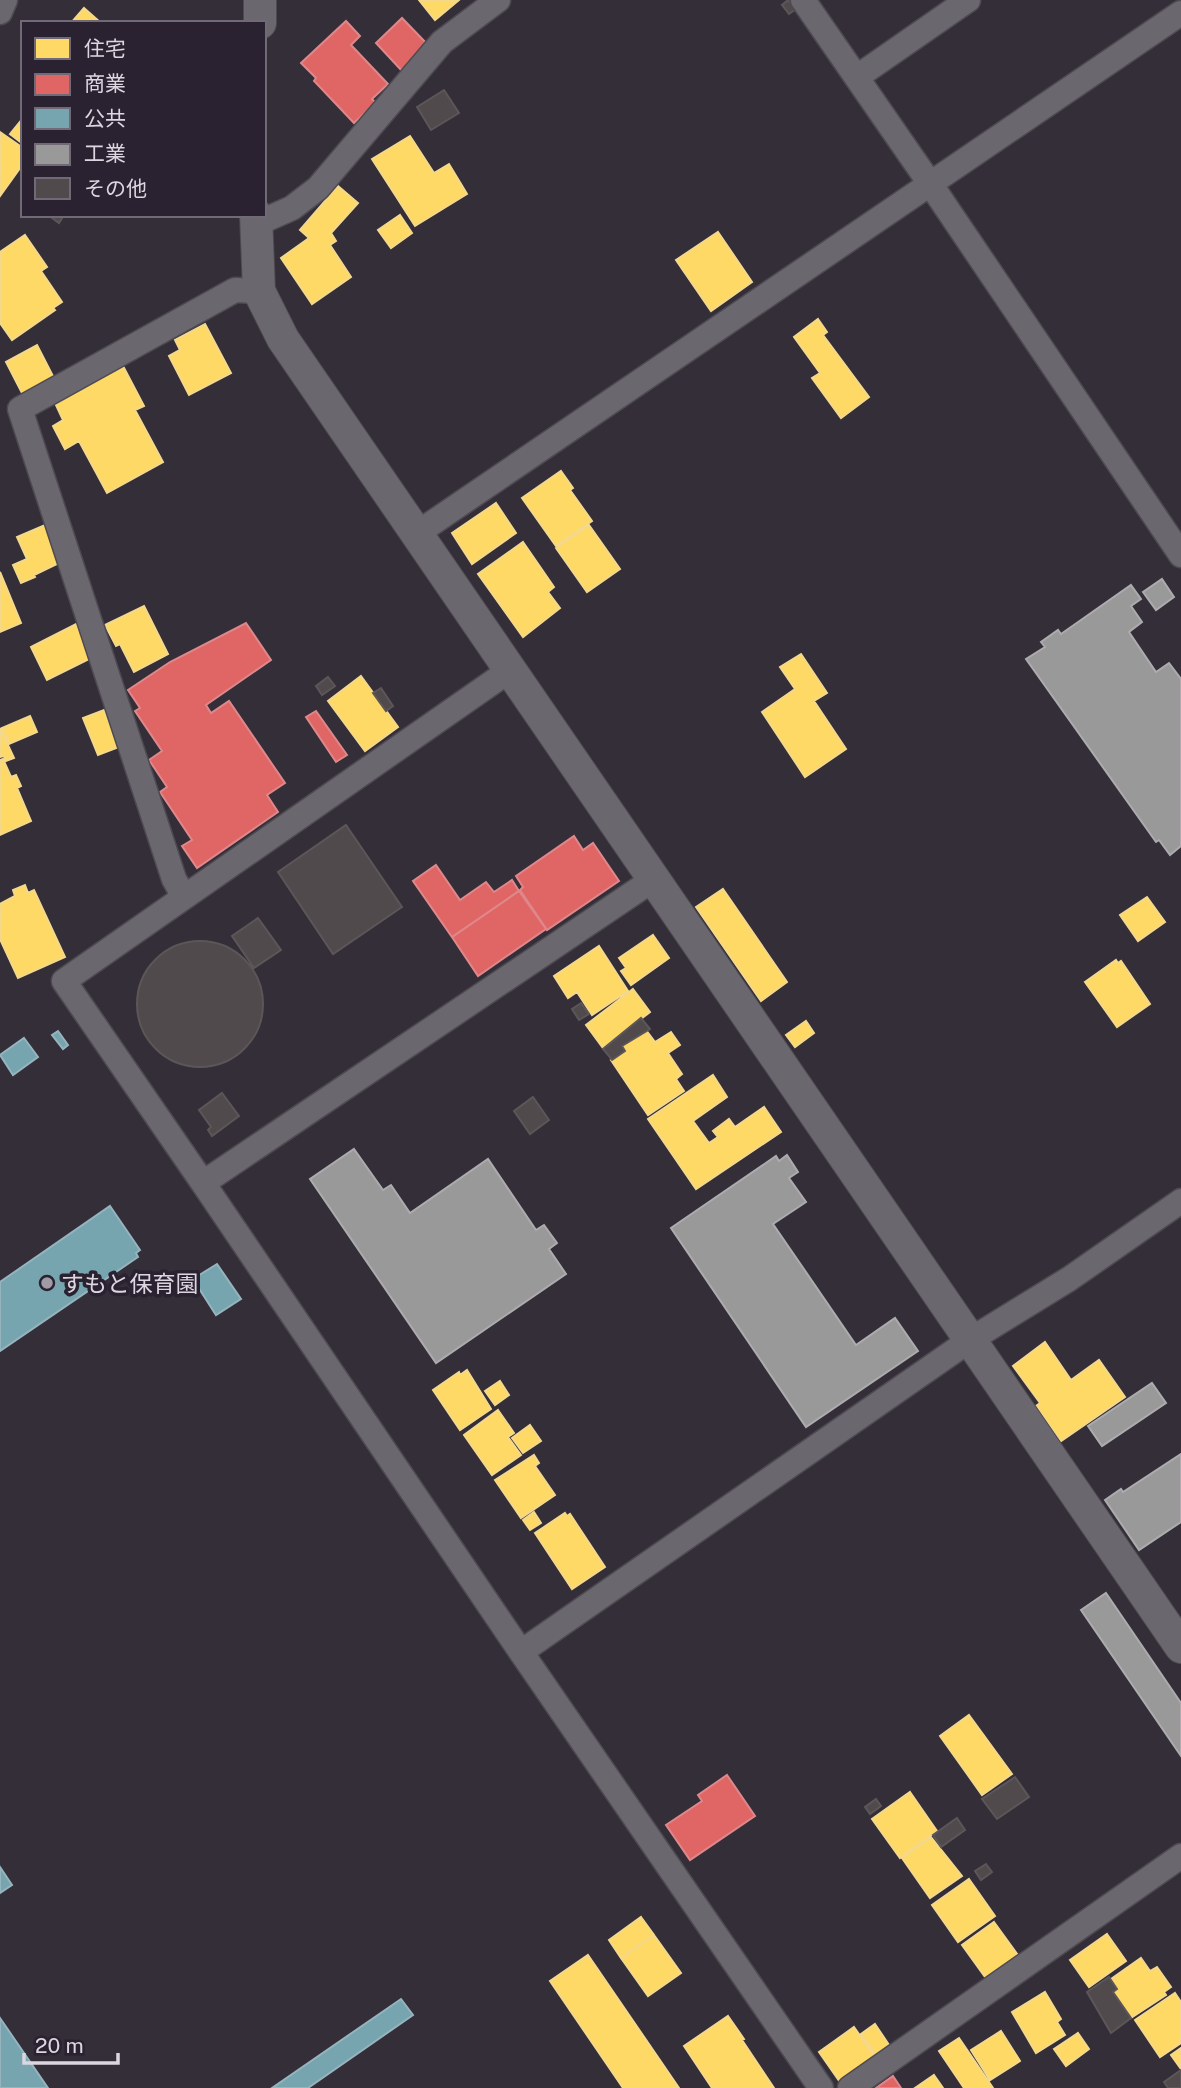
<svg xmlns="http://www.w3.org/2000/svg" width="1181" height="2088" font-family="'Public Sans','Noto Sans JP',sans-serif">
<rect width="100%" height="100%" fill="#332e38"/>
<path fill="#ffd966" stroke="#f4d88b" stroke-width="2" d="M419,0H459L435,20Z
M84,8L101,23H71Z
M23,118V144L10,134Z
M0,132L23,148V164L0,196Z
M410,136L434,173L449,164L467,194L415,226L372,159Z
M338,186L358,203L331,233L336,241L330,245L351,277L312,304L281,258L309,238L300,230Z
M400,215L412,233L391,248L378,230Z
M718,232L752,282L711,311L676,260Z
M25,235L47,267L41,271L62,302L53,308L55,310L12,340L0,323V252Z
M818,319L827,332L823,335L869,397L841,418L812,378L820,373L794,337Z
M205,324L231,373L189,395L169,356L180,350L175,340Z
M37,345L55,380L24,397L6,362Z
M123,366L144,406L135,410L163,462L107,493L79,441L65,449L53,426L63,420L55,403Z
M561,471L573,488L570,490L592,521L556,546L522,498Z
M496,503L516,533L472,564L452,533Z
M45,525L61,562L34,575L35,577L21,583L13,565L27,559L17,537Z
M589,525L620,569L587,592L556,548Z
M523,542L554,587L548,592L560,608L523,637L478,574Z
M0,572L21,623L0,632Z
M144,606L168,654L134,672L120,644L116,646L105,625Z
M76,624L93,657L47,680L31,647Z
M801,654L827,693L814,701L846,749L805,777L762,712L795,689L780,667Z
M361,676L398,727L365,751L328,701Z
M104,710L119,747L98,755L83,718Z
M30,716L37,732L9,744L2,728Z
M0,728L14,758L6,761L4,756L0,757Z
M3,759L11,777L16,775L21,786L17,788L31,821L0,835V760Z
M25,885L28,893L34,890L65,957L18,978L0,939V904L15,896L13,890Z
M723,889L787,982L761,1001L696,907Z
M1147,897L1165,922L1138,941L1120,915Z
M653,935L669,958L631,985L621,971L626,968L619,958Z
M599,946L628,991L592,1015L577,992L568,998L554,976Z
M1116,960L1118,963L1121,961L1150,1004L1117,1027L1085,982Z
M633,989L650,1012L603,1048L586,1025Z
M806,1021L814,1033L795,1047L786,1035Z
M646,1030L655,1042L671,1032L680,1045L668,1053L682,1074L676,1079L684,1091L648,1115L611,1060L625,1051L622,1046Z
M713,1075L727,1097L693,1121L709,1143L718,1137L713,1131L729,1119L735,1127L764,1107L781,1132L696,1189L648,1119Z
M1045,1342L1071,1380L1099,1360L1125,1397L1061,1441L1036,1406L1040,1403L1013,1366Z
M467,1370L491,1409L460,1430L433,1390L459,1372L460,1375Z
M500,1381L509,1395L495,1405L485,1391Z
M498,1410L514,1433L508,1437L521,1455L492,1475L464,1435Z
M530,1425L541,1441L523,1453L512,1438Z
M534,1455L539,1463L535,1466L555,1495L521,1518L495,1480Z
M534,1512L541,1523L530,1530L523,1520Z
M565,1513L567,1516L570,1514L605,1567L572,1589L535,1533Z
M969,1715L1012,1774L982,1795L940,1736Z
M910,1792L937,1831L900,1858L872,1819Z
M931,1837L962,1876L930,1898L902,1858Z
M969,1879L995,1916L958,1942L932,1905Z
M641,1917L654,1935L621,1958L609,1940Z
M994,1922L1020,1958L988,1981L962,1945Z
M1107,1934L1126,1961L1089,1987L1070,1960Z
M654,1935L681,1973L648,1996L621,1958Z
M588,1955L679,2088H623L550,1981Z
M1141,1958L1150,1971L1157,1967L1171,1987L1164,1992L1166,1995L1131,2018L1113,1992L1117,1989L1111,1979Z
M1045,1992L1061,2019L1057,2022L1065,2035L1036,2053L1012,2012Z
M1175,1993L1181,2002V2043L1160,2057L1135,2020Z
M728,2016L744,2039L742,2040L774,2088H712L684,2046Z
M875,2024L891,2048L877,2057L861,2034Z
M854,2027L875,2057L840,2082L819,2052Z
M1001,2031L1020,2061L990,2080L971,2050Z
M1078,2033L1089,2049L1066,2066L1054,2049Z
M959,2038L993,2088H964L939,2051Z
M1181,2048V2069L1171,2055Z
M934,2075L943,2088H915Z"/>
<path fill="#e06666" stroke="#df888b" stroke-width="2" d="M402,18L430,47L403,72L376,43Z
M346,21L360,36L351,45L388,84L372,99L376,103L354,123L314,81L316,78L301,63Z
M246,623L271,660L206,705L211,713L229,701L285,783L267,795L278,812L197,868L182,846L192,840L160,792L167,787L149,760L162,751L135,711L140,708L128,690L170,662Z
M316,711L347,755L336,762L306,717Z
M574,836L583,850L593,843L619,881L547,930L520,890L523,887L516,876Z
M436,865L460,900L486,882L494,892L512,880L519,891L452,937L413,881Z
M519,891L546,929L478,976L452,937Z
M727,1775L755,1816L690,1860L666,1825L702,1801L698,1795Z
M893,2076L901,2088H876Z"/>
<path fill="#76a5af" stroke="#95b4be" stroke-width="2" d="M58,1031L68,1045L63,1049L52,1035Z
M24,1038L38,1057L13,1075L0,1055Z
M110,1206L140,1250L136,1253L138,1257L0,1351V1282Z
M217,1264L241,1299L216,1315L193,1279Z
M0,1867L12,1885L0,1893Z
M401,1999L413,2015L308,2088H272Z
M0,2018L48,2088H0Z"/>
<path fill="#999" stroke="#adabae" stroke-width="2" d="M1162,579L1174,597L1156,610L1143,592Z
M1131,585L1141,599L1131,606L1142,622L1129,632L1156,672L1169,663L1181,679V846L1170,855L1159,840L1156,842L1026,659L1045,647L1041,642L1058,630L1061,634Z
M354,1149L383,1190L391,1185L410,1213L488,1159L536,1230L544,1225L557,1243L549,1249L566,1274L436,1363L310,1179Z
M787,1155L798,1172L789,1178L806,1202L773,1224L856,1345L895,1318L918,1351L806,1427L671,1228L776,1156L779,1161Z
M1152,1383L1166,1403L1102,1446L1088,1426Z
M1181,1454V1522L1139,1550L1105,1500L1121,1489L1123,1492Z
M1106,1593L1181,1703V1756L1081,1610Z"/>
<path fill="#504a4c" stroke="#5c5658" stroke-width="2" d="M788,0L796,9L789,14L782,5Z
M444,90L459,113L431,130L417,107Z
M48,215H64L59,223Z
M328,677L335,686L322,695L316,686Z
M381,688L393,706L386,711L373,693Z
M346,825L402,907L333,954L278,872Z
M258,918L281,950L254,968L232,936Z
M137 1004a63 63 0 1 1 126 0a63 63 0 1 1-126 0Z
M581,1003L589,1014L579,1020L572,1009Z
M641,1018L650,1029L622,1046L625,1051L612,1060L603,1049Z
M222,1093L239,1116L212,1136L208,1130L211,1127L199,1110Z
M533,1097L549,1120L530,1134L514,1111Z
M1015,1777L1029,1797L997,1819L982,1799Z
M876,1799L881,1806L870,1814L865,1807Z
M957,1818L965,1830L941,1847L933,1835Z
M986,1864L992,1872L981,1880L975,1871Z
M1109,1977L1117,1989L1113,1992L1131,2018L1111,2033L1087,1992Z
M1181,2070V2088H1168L1164,2082Z"/>
<g fill="none" stroke-linecap="round" stroke-linejoin="round">
<defs>
<path id="minor" d="M803,0L931,185L1181,555
M0,12L5,0
M857,77L968,0
M256,224L292,208L318,188L442,42L498,0
M416,534L1181,13
M510,670L64,981L203,1183L654,879
M184,897L174,879L20,409L235,290L259,291
M203,1183L521,1652L821,2088
M521,1652L970,1340L1069,1279L1181,1201
M850,2088L1181,1856"/>
<path id="tertiary" d="M260,23V0
M256,215L259,291L283,339L1181,1647"/>
</defs>
<use href="#minor" stroke="#4e4a51" stroke-width="27"/>
<use href="#tertiary" stroke="#4e4a51" stroke-width="34"/>
<use href="#minor" stroke="#6b676f" stroke-width="24"/>
<use href="#tertiary" stroke="#6b676f" stroke-width="32"/>
</g>
<circle fill="#a19ba5" stroke="#2a2230" stroke-width="2.5" cx="47" cy="1283" r="7"/>
<g text-anchor="middle" dominant-baseline="central" stroke-width="7" stroke-linejoin="round" paint-order="stroke">
<g font-size="23" fill="#dcd6e0" stroke="#2a2230" text-anchor="start">
<text x="61" y="1283">すもと保育園</text>
</g>
</g>
<rect x="21" y="21" width="245" height="196" fill="#2a2230" stroke="#716a76" stroke-width="2"/>
<rect x="35" y="38" width="35" height="21" fill="#ffd966" stroke="#716a76" stroke-width="2"/>
<text x="84" y="56" font-size="21" fill="#dcd6e0">住宅</text>
<rect x="35" y="74" width="35" height="21" fill="#e06666" stroke="#716a76" stroke-width="2"/>
<text x="84" y="91" font-size="21" fill="#dcd6e0">商業</text>
<rect x="35" y="108" width="35" height="21" fill="#76a5af" stroke="#716a76" stroke-width="2"/>
<text x="84" y="126" font-size="21" fill="#dcd6e0">公共</text>
<rect x="35" y="144" width="35" height="21" fill="#999999" stroke="#716a76" stroke-width="2"/>
<text x="84" y="161" font-size="21" fill="#dcd6e0">工業</text>
<rect x="35" y="178" width="35" height="21" fill="#504a4c" stroke="#716a76" stroke-width="2"/>
<text x="84" y="196" font-size="21" fill="#dcd6e0">その他</text>
<path d="M24 2053v10h94v-10" fill="none" stroke="#dcd6e0" stroke-width="3.5"/>
<text x="35" y="2053" font-size="21" fill="#dcd6e0" stroke="#2a2230" stroke-width="5" paint-order="stroke">20 m</text>
</svg>
